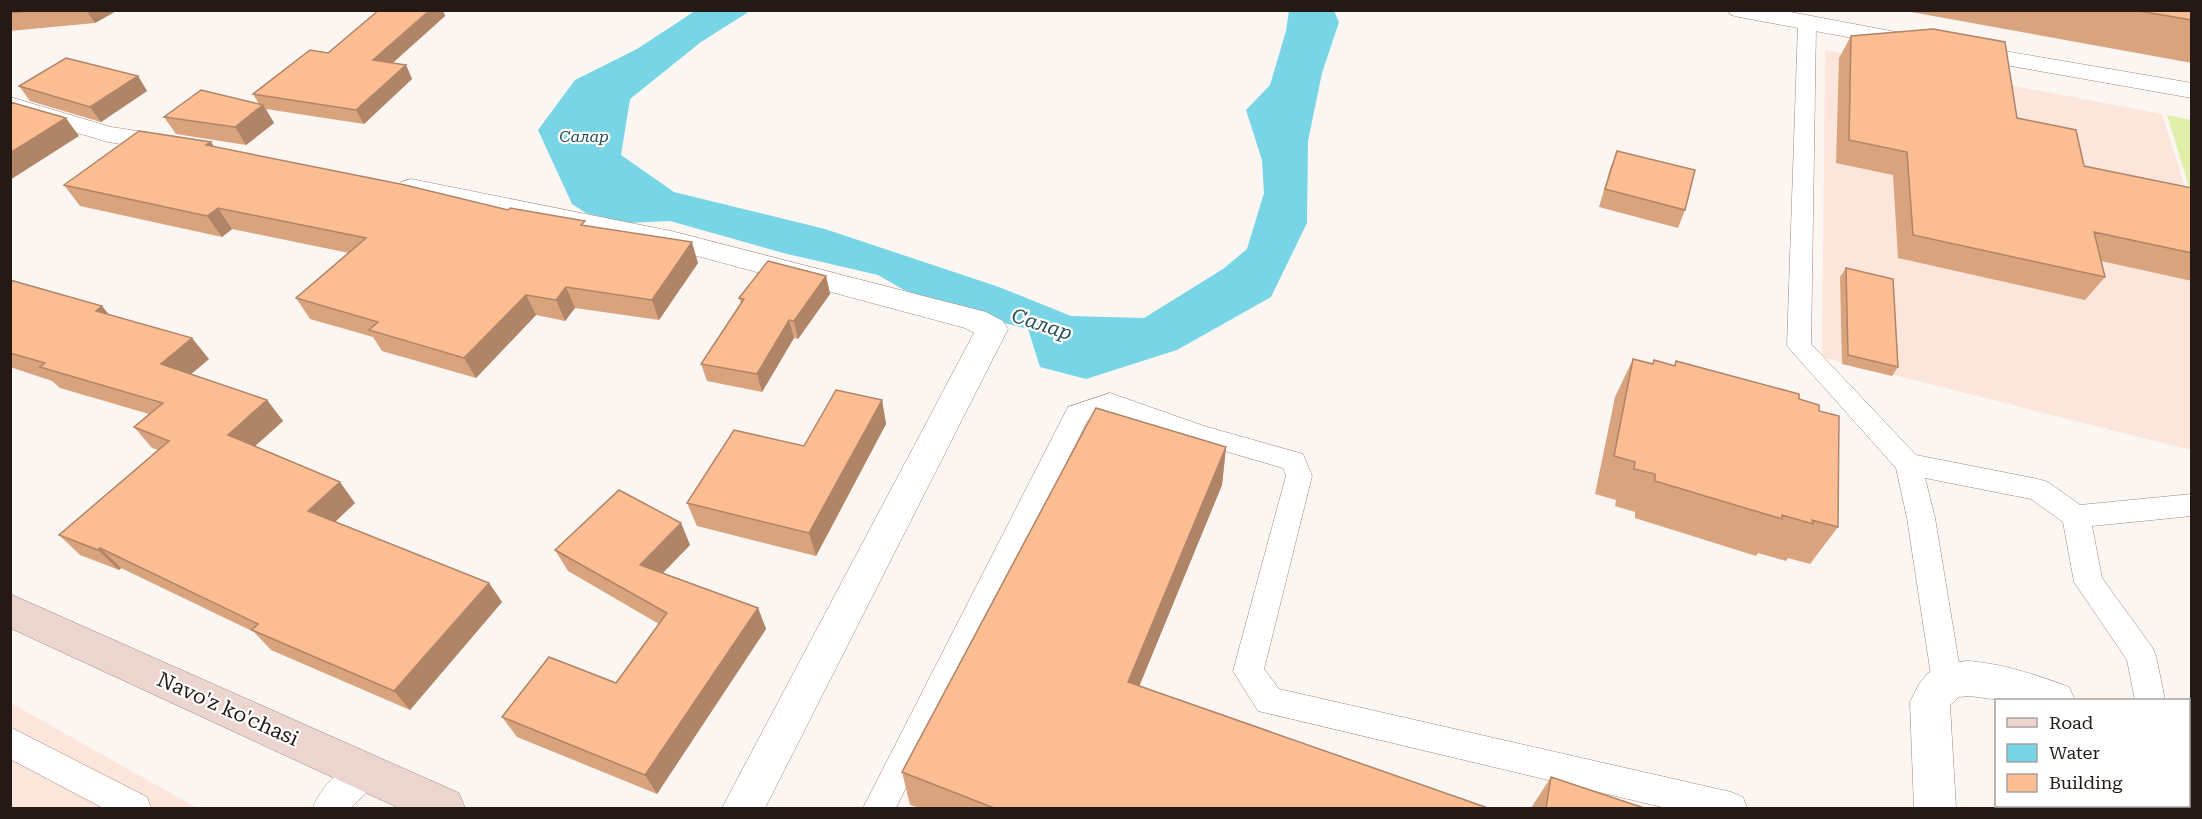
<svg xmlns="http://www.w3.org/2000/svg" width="2202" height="819" font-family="'Roboto Serif',serif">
<rect width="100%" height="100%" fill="#fcf6f3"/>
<path fill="#fce5db" d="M1825,50L2162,114L2191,206V450L1822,357Z
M11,703L197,808H11Z"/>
<path fill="#e0f0ab" d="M2167,115L2191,120V187H2189Z"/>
<path fill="#77d5e6" d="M695,11H750L701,42L630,99L621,155L674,192L825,229L999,287L1071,316L1144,318L1223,269L1247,249L1264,193L1262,160L1246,110L1270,85L1286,31L1289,11H1334L1339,22L1322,73L1308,141L1307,223L1271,297L1177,350L1086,379L1040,367L1028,329L965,313L904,290L878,275L783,253L670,221L627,223L586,213L572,204L538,130L575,80L637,49Z"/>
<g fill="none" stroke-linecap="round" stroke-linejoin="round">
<defs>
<path id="lane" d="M1807,19L1813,20L1816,24L1811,344L1916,455L2038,479L2048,482L2080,505L2192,494V516L2092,526L2102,578L2152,647L2156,656L2165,700H2135L2127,660L2074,582L2063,522L2031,499L1925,478L1935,518L1962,682L1958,692L1947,696L1936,692L1932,682L1907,518L1896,468L1787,346L1798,24L1801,20Z
M1110,393L1204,426L1303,454L1312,476L1264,669L1279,689L1731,792L1743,797L1747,808H1666L1258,711L1233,671L1286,476L1283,468L1190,441L1110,412L1087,421L896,808H863L1068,407Z
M10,727L147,797L151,808H103L10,759Z
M365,756L376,760L381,771L376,782L351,808H313C319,788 345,763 365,756Z"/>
<path id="street" d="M1728,10H1780L1912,35L1920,37L1924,42L1920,47L1912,49L1739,17L1731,15Z
M1963,44L2192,83V98L1954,56L1951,51L1954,46Z
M10,97L111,127L184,138L188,144L184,150L175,152L108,142L10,113Z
M411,179L671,231L986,312L1003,321L1008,329L765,808H722L974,333L965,328L671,249L401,194L397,188L401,182Z
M1969,661C2004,664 2037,675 2069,687L2075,700H2000L1969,696L1959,697L1950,705L1956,808H1914L1910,702L1919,684L1928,673L1956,662Z
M2188,722L2192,723V761L2188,760Z"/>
<path id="secondary" d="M10,594L459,793L465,808H399L10,628Z"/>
</defs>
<use href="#lane" stroke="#a18679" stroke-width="1"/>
<use href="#street" stroke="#a18679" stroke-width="1"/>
<use href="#secondary" stroke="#a18679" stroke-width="1"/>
<use href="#lane" fill="#fff" fill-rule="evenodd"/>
<use href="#street" fill="#fff" fill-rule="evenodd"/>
<use href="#secondary" fill="#ecd5ce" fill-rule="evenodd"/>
</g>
<path fill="#d9a37e" d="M10,10H118L95,23L10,31Z
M379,10H443L445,16L393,63L406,65L412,79L364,124L266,109L274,123L246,145L176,134L164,117L259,104L253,94L328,53Z
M1900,10H2192V63Z
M1851,36L2017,118L2084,166L2192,188V281L2101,261L2105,277L2085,300L1898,258L1893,175L1836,163L1839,58Z
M138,76L147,91L101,122L30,101L19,86Z
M215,147L508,210L587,226L698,263L659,320L575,308L565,321L536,315L476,378L382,351L373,337L310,319L296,298L349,253L232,229L222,237L80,206L64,185Z
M1617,151L1685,210L1678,228L1599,207L1610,169Z
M1846,268L1898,367L1892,376L1842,364L1840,277Z
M826,276L830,294L798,339L794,338L762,392L707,381L701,364L741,303L739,298Z
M10,280L110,315L209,359L191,374L267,400L283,421L255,446L355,503L335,522L489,583L502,602L410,710L271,650L254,632L121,568L119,570L80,555L59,535L158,450L152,448L134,427L149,414L60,388L52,381L10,367Z
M1633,359L1652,364L1654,360L1674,366L1676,361L1799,399L1819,411L1838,527L1810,564L1788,558L1786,561L1758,553L1756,556L1635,518V512L1615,506L1616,500L1595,494L1615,397Z
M882,400L886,424L816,556L697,526L687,503L804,446Z
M1226,447L1222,485L1139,686L1488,808H920L910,805L902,772Z
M681,523L690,545L663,573L758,608L766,629L657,794L517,737L502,717L616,683L659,624L568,571L555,550Z
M1551,777L1644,808H1531Z
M2089,806H2188L2192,808H2090Z"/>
<path fill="#b08467" d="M86,10H118L95,23Z
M430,10H443L445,16L380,74L373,60Z
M406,65L412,79L364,124L356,110Z
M138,76L147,91L101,122L90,107Z
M263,105L274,123L246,145L235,127Z
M66,118L79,136L10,180V153Z
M211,142L224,162L206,145Z
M218,208L232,229L222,237L207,216Z
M692,242L698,263L659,320L652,300Z
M826,276L830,294L798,339L794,321Z
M566,287L575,308L565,321L556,300Z
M526,295L536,315L476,378L464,358Z
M102,306L120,328L96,311Z
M789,320L794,338L762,392L757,374Z
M192,338L209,359L178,385L161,364Z
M267,400L283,421L245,455L228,435Z
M882,400L886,424L816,556L809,533Z
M1226,447L1222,485L1127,716L1128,682Z
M340,482L355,503L324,532L308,511Z
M681,523L690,545L650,586L640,565Z
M100,548L121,568L119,570L98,550Z
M489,583L502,602L410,710L394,691Z
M758,608L766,629L657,794L645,775Z"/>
<path fill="#fcbd93" stroke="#b08467" stroke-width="1.5" d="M10,10H39L10,13Z
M379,10H430L373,60L406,65L356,110L253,94L310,50L328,53Z
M2133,10H2192V20Z
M1933,29L2005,42L2017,118L2076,130L2084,166L2192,188V253L2094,232L2105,277L1913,235L1907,152L1849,140L1851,36Z
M66,58L138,76L90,107L19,86Z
M201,90L263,105L235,127L164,117Z
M10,102L66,118L10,153Z
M139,131L211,142L206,145L405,185L508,210L510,208L585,221L581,225L692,242L652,300L566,287L556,300L526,295L464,358L369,330L378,322L296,298L366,238L218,208L207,216L64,185Z
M1617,151L1695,170L1685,210L1605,189Z
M768,261L826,276L794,321L789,320L757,374L701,364L744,299L739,298Z
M1846,268L1893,279L1898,367L1848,355Z
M10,280L102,306L96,311L192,338L161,364L267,400L228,435L340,482L308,511L489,583L394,691L252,630L258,624L100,548L98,550L59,535L169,441L134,427L163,403L40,367L45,363L10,353Z
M1633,359L1653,364L1654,360L1675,366L1676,361L1799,394V399L1819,405V411L1839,416L1838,527L1812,520L1813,524L1782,515V519L1655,481V474L1634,469L1635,462L1614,456Z
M836,390L882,400L809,533L687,503L734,430L804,446Z
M1096,408L1226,447L1128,682L1488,808H994L902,772Z
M619,490L681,523L640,565L758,608L645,775L502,717L549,657L616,683L667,613L555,550Z
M2188,772L2192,773V808H2129V806H2188Z
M1551,777L1644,808H1546Z"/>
<g text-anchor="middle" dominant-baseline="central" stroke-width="4.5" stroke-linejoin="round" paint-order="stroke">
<g font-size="16" font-style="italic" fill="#265158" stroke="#fff">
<text x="584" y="136">Салар</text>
</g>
<g font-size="20" font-style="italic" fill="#265158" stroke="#fff">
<text transform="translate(1042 324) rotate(18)">Салар</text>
</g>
<g font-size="21" fill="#241914" stroke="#fff">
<text transform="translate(228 709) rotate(24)">Navo'z ko'chasi</text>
</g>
</g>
<rect width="2202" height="819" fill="none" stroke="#241914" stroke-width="24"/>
<rect x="1995" y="699" width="195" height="108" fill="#ffffff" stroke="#a7a3a1" stroke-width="1.5"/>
<rect x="2007" y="718" width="30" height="9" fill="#ecd5ce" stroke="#a7a3a1" stroke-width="1.5"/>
<text x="2049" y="729" font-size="18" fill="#241914">Road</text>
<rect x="2007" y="744" width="30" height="18" fill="#77d5e6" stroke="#a7a3a1" stroke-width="1.5"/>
<text x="2049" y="759" font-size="18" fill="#241914">Water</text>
<rect x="2007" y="774" width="30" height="18" fill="#fcbd93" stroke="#a7a3a1" stroke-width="1.5"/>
<text x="2049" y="789" font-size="18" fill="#241914">Building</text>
</svg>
